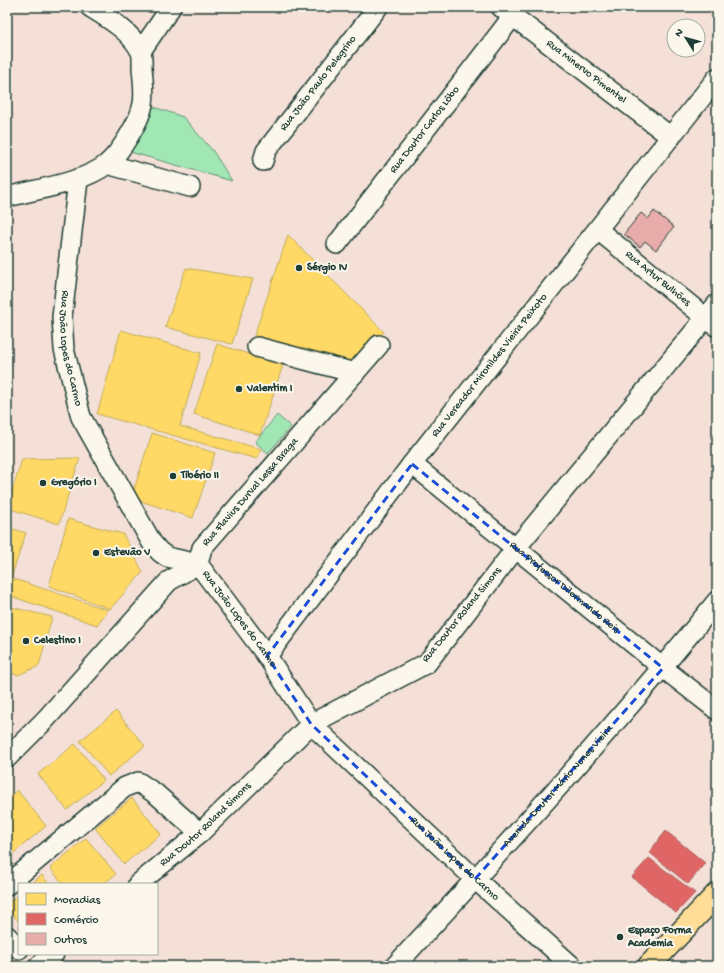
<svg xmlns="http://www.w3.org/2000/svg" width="724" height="973" font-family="'Gochi Hand',sans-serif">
<rect width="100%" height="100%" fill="#f5e0d8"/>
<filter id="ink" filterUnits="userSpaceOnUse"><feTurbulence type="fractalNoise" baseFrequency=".025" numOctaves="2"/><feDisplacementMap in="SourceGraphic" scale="8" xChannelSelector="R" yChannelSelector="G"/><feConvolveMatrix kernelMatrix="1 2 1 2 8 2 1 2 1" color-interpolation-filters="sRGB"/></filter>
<g filter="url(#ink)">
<path fill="#a0e7b4" stroke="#609274" d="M148,105L183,117L213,151L232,181L130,152Z
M277,415L291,427L268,453L255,442Z"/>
<path fill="#ffd966" stroke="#bcaa57" d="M288,235L384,332L347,368L253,339Z
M186,268L253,279L232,344L165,327Z
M121,330L201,353L180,426L261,449L257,459L97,414Z
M217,344L283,365L260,435L194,414Z
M152,433L215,453L193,518L131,498Z
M80,458L59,524L7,508L22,459Z
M68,519L123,534L143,572L110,609L49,586Z
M7,527L26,533L11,578L108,610L97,625L7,595Z
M11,607L52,617L39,666L18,675L7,672V608Z
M116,711L145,746L109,776L80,741Z
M75,744L104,780L67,810L38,774Z
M17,790L46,826L10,856L7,853V799Z
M132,798L161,834L124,864L95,828Z
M86,838L116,874L103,884H63L50,868Z
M42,875L49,884H31Z
M19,894V922L7,908V904Z"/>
<path fill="#e06666" stroke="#a65a57" d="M666,831L705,863L688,884L649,852Z
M649,858L695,893L676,913L632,877Z"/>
<path fill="#e8acaa" stroke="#1f3d34" d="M654,211L674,227L656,250L645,241L640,247L624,234L641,213L648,219Z"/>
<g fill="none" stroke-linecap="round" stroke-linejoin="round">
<defs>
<g id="minor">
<path id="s1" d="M501,7L671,137"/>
<path d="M141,51L171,7"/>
<path id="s2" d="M263,161L266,151L378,7"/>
<path d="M107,164L190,187"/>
<path id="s3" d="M78,180L62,317L64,349L81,417L152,543L160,552L167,557L198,564L267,656L311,724L475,879L572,966"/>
<path d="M7,197C37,189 83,183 107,164C120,153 140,121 143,104C145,93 143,80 142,68C142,63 143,55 140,50C130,31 108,18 90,7"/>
<path id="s4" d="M598,230L717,327"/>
<path id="s5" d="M337,244L513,16"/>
<path d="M257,347L355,373"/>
<path id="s6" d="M412,464L663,668L717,710"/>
<path id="s7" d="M267,656L412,464L717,78"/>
<path id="s8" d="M7,758L45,720L169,581L198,564L202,548L379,345"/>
<path id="s9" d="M138,884L200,833L311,724L427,663L516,548L717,304"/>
<path d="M7,885L125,787L138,782L156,794L200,833"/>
<path d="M7,936L19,949"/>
<path d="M39,966L54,954"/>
<path id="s10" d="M395,966C505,847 615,727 717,601"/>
</g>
<path id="primary" d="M649,966L717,894"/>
</defs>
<use href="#minor" stroke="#1f3d34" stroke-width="22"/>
<use href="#primary" stroke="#1f3d34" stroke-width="25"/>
<use href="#minor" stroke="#fbf7ec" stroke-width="19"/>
<use href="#primary" stroke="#ffdd96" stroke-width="22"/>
</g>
</g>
<path fill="none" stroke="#1d4ed8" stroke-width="3" stroke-dasharray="8 5" stroke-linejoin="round" d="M412,464L663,668L475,879L311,724L267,656Z"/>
<g fill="#1f3d34" stroke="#fbf7ec" stroke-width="1.5">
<circle cx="299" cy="268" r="4"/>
<circle cx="239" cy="389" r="4"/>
<circle cx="173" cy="476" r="4"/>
<circle cx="43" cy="483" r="4"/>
<circle cx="96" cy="553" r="4"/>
<circle cx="26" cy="641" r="4"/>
<circle cx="620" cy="937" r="4"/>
</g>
<g text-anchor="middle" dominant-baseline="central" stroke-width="4" stroke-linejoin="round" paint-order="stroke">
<g font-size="11" fill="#1f3d34" stroke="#fbf7ec">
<text stroke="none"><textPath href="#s1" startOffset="107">Rua Minervo Pimentel</textPath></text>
<text stroke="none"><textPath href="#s2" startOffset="96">Rua João Paulo Pelegrino</textPath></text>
<text stroke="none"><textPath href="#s5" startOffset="144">Rua Doutor Carlos Lôbo</textPath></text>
<text stroke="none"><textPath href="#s4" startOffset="77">Rua Artur Bulhões</textPath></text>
<text stroke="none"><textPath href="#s3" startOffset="170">Rua João Lopes do Carmo</textPath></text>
<text stroke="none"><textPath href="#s7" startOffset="366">Rua Vereador Mironildes Vieira Peixoto</textPath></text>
<text stroke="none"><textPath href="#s8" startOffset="364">Rua Flavius Durval Lessa Braga</textPath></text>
<text stroke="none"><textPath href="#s6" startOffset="196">Rua Professor Dilermando Reis</textPath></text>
<text transform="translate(462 615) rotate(-51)">Rua Doutor Roland Simons</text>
<text stroke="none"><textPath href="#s3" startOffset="506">Rua João Lopes do Carmo</textPath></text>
<text stroke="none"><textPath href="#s10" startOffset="243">Avenida Doutor Mário Nunes Vieira</textPath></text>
<text stroke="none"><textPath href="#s9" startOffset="90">Rua Doutor Roland Simons</textPath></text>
<text stroke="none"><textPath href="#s3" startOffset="830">Rua João Lopes do Carmo</textPath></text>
</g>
<g font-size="11" font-weight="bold" fill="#1f3d34" stroke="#fbf7ec" text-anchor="start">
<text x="307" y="268">Sérgio IV</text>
<text x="247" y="389">Valentim I</text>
<text x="181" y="476">Tibério II</text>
<text x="51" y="483">Gregório I</text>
<text x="104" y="553">Estevão V</text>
<text x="34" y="641">Celestino I</text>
<text x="628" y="931">Espaço Forma<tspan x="628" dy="13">Academia</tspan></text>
</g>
</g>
<rect width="724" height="973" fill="none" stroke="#fbf7ec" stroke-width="24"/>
<rect x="12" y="12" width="700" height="949" fill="none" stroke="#1f3d34" stroke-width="1.5" filter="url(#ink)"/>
<rect x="18" y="883" width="140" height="72" fill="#fbf7ec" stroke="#a3ada2"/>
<rect x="26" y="893" width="20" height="12" fill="#ffd966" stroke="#a3ada2"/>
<text x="54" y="903" font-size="12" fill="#1f3d34">Moradias</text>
<rect x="26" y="913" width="20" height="12" fill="#e06666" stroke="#a3ada2"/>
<text x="54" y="923" font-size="12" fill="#1f3d34">Comércio</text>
<rect x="26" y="933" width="20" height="12" fill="#e8acaa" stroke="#a3ada2"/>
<text x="54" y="943" font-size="12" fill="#1f3d34">Outros</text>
<g transform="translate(686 38) rotate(307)"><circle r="19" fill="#fbf7ec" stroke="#a3ada2"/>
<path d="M0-3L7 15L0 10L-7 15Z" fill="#1f3d34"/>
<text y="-6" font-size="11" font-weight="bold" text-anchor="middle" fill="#1f3d34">N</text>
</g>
</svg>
